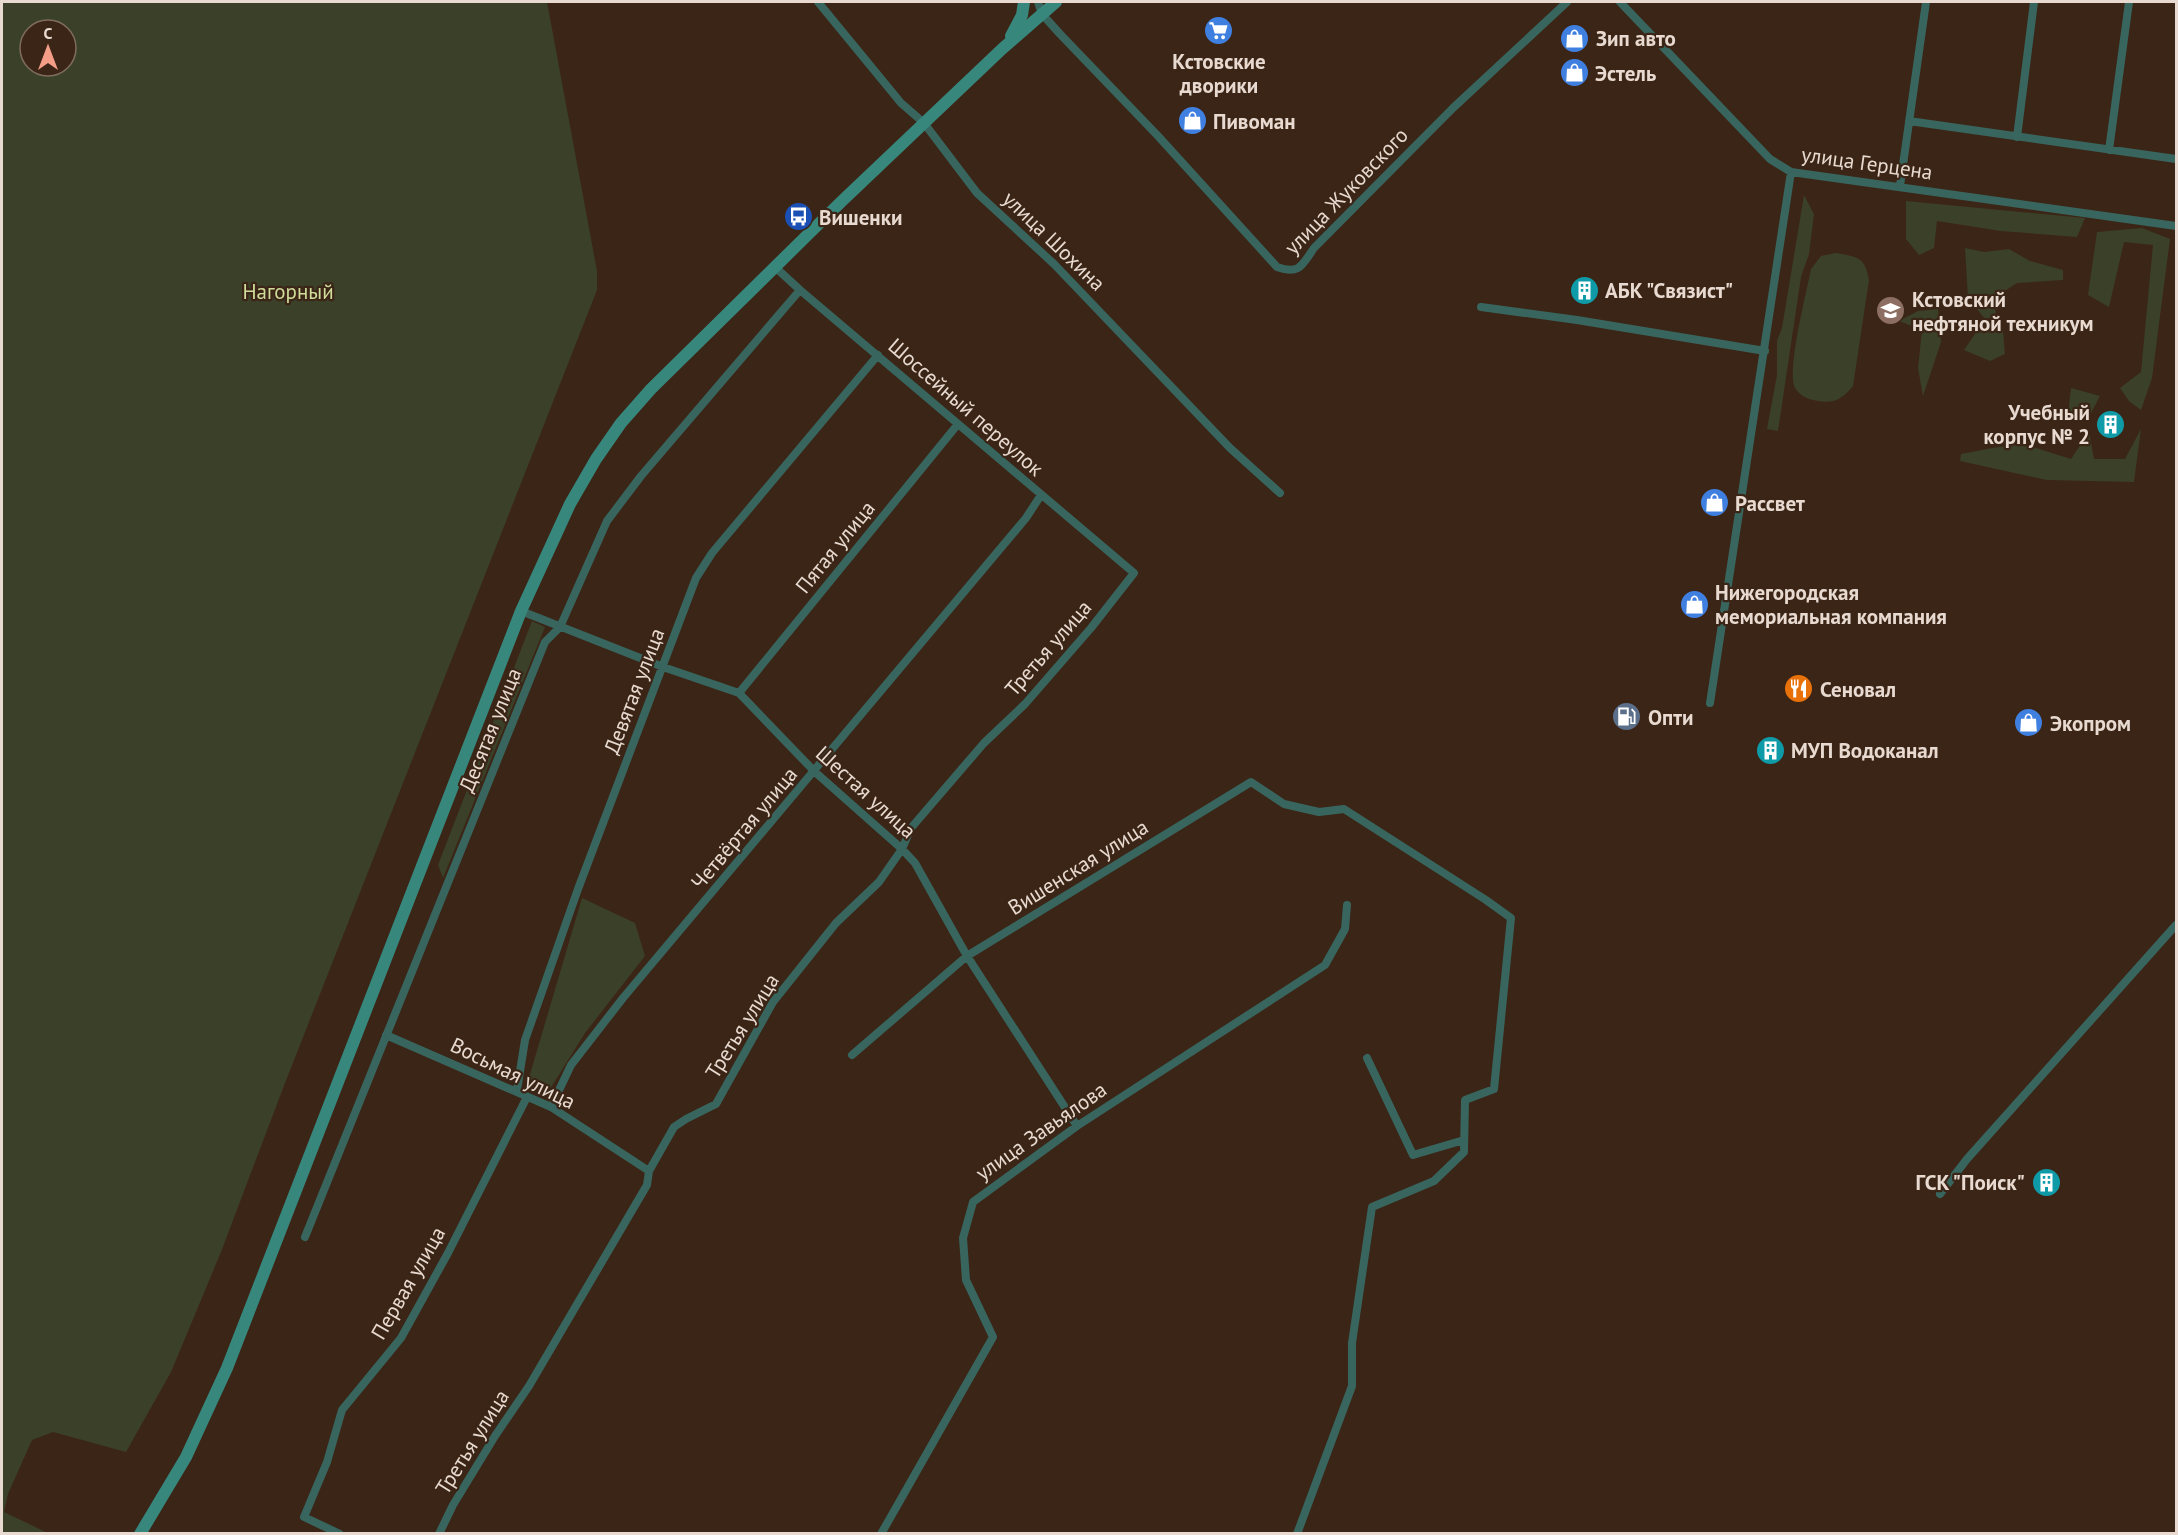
<svg xmlns="http://www.w3.org/2000/svg" width="2178" height="1535" font-family="'PT Sans',sans-serif">
<rect width="100%" height="100%" fill="#3b2516"/>
<path fill="#3b4028" fill-rule="evenodd" d="M2,2H547L597,271V290L285,1083L221,1252L171,1372L126,1452L53,1432L32,1440L8,1494L4,1512L50,1534L2,1533ZM30,30H66V66H30Z
M1804,195L1814,214L1809,254L1801,277L1778,431L1767,429L1777,375V341L1782,328Z
M1906,201L2085,218L2077,237L2001,231L1937,221L1934,248L1919,255L1906,239Z
M2142,228L2170,239L2152,378L2141,410L2129,401L2120,388L2141,372L2153,245L2124,242L2109,307L2088,295L2097,232Z
M1965,248L1984,252L2009,249L2030,261L2063,270V280L2017,283L1994,298L1996,316L1985,319L1968,298Z
M1836,253C1858,257 1865,257 1869,280L1853,386C1843,398 1835,404 1818,401C1808,399 1801,397 1795,388C1786,372 1807,290 1811,269L1821,256Z
M1938,309L1941,342L1923,396L1918,368L1922,330L1899,321L1918,311Z
M1979,328L2003,331L2005,354L1990,361L1964,350Z
M2071,388L2100,396L2090,415H2068Z
M2141,429L2134,482L2047,480L1960,461L1961,454L1992,448L2023,444L2071,459L2089,432L2094,459H2125Z
M532,621L545,627L443,878L438,865Z
M582,898L635,923L645,956L585,1033L547,1094L528,1081Z"/>
<g fill="none" stroke-linecap="round" stroke-linejoin="round">
<path stroke="#38665f" stroke-width="8" d="M818,2L901,103L924,123L977,193L1054,264L1230,448L1280,493
M1038,2L1042,14L1060,34L1158,136L1277,267C1300,275 1302,265 1314,248L1453,108L1567,2
M1620,2L1770,159L1791,172L2176,226
M1909,121L2176,159
M2017,137L2034,2
M2109,150L2129,2
M1900,186L1926,2
M1481,307L1577,320L1765,351
M521,611L663,667L739,693L815,772L902,849L915,863L967,956L1077,1126
M739,693L958,424
M1710,703L1791,172
M386,1035L551,1107L649,1171
M852,1055L967,956L1251,782L1284,804L1319,812L1344,809L1486,900L1511,918L1494,1089L1465,1100L1464,1152L1434,1181L1372,1207L1352,1343V1386L1297,1534
M1367,1058L1413,1155L1464,1140
M517,1090L525,1040L578,889L696,578L712,553L878,355
M551,1107L571,1065L623,998L1026,518L1041,495
M1940,1194L1967,1159L2176,925
M305,1237L545,642L560,627L607,521L641,476L800,290
M340,1534L304,1517L327,1462L342,1410L401,1338L448,1253L527,1097
M439,1534L453,1505L495,1436L529,1386L647,1185L649,1171L674,1127L686,1119L716,1104L773,1002L836,923L879,882L902,849L911,828L984,743L1025,704L1091,628L1134,573L800,290L775,267
M881,1534L993,1337L966,1280L963,1238L973,1202L1077,1126L1325,965L1345,929L1347,905"/>
<path stroke="#37877d" stroke-width="12" d="M1011,36L1022,15L1024,2
M140,1534L186,1457L227,1368L521,611L570,504L596,459L621,423L651,389L842,201L1002,49L1056,2"/>
</g>
<defs>
<symbol id="supermarket-disc" viewBox="-11 -11 22 22"><circle r="9.5" fill="#3f7fe0" stroke="#3b2516"/><path d="M-6-5.5h2.5l.6 2H6L4.5 2H-2.5L-4.4-4H-6ZM-1.5 3.2a1.3 1.3 0 1 0 .1 0ZM3 3.2a1.3 1.3 0 1 0 .1 0Z" fill="#fff"/></symbol>
<symbol id="shop-disc" viewBox="-11 -11 22 22"><circle r="9.5" fill="#3f7fe0" stroke="#3b2516"/><path d="M-5-2.5h2.3a2.7 3.5 0 0 1 5.4 0H5L5.5 6h-11ZM-1.5-2.5h3a1.5 2.3 0 0 0-3 0Z" fill="#fff"/></symbol>
<symbol id="bus-disc" viewBox="-11 -11 22 22"><circle r="9.5" fill="#1a4fb4" stroke="#3b2516"/><path d="M-5-6H5V4H4V6H2V4H-2V6H-4V4H-5ZM-3.5-4V0h7V-4ZM-3.5 1.2v1.5H-2V1.2ZM2 1.2v1.5H3.5V1.2Z" fill="#fff"/></symbol>
<symbol id="building-disc" viewBox="-11 -11 22 22"><circle r="9.5" fill="#0f9aa8" stroke="#3b2516"/><path d="M-4-6H4V6H1V3H-1V6H-4ZM-2.5-4.3h1.7v1.8h-1.7ZM.8-4.3h1.7v1.8H.8ZM-2.5-1h1.7V.8h-1.7ZM.8-1h1.7V.8H.8Z" fill="#fff"/></symbol>
<symbol id="university-disc" viewBox="-11 -11 22 22"><circle r="9.5" fill="#8d6e63" stroke="#3b2516"/><path d="M0-5L7-2L0 1L-7-2ZM-4 1L0 2.5L4 1V4Q0 6-4 4Z" fill="#fff"/></symbol>
<symbol id="restaurant-disc" viewBox="-11 -11 22 22"><circle r="9.5" fill="#e8710a" stroke="#3b2516"/><path d="M-5-6h1v4h1v-4h1v4h1v-4h1v5L-1.5 .5V6h-2V.5L-5-1ZM5-6V6H3V1.5H1.5Q1.5-4 5-6Z" fill="#fff"/></symbol>
<symbol id="fuel-disc" viewBox="-11 -11 22 22"><circle r="9.5" fill="#5c6f8a" stroke="#3b2516"/><path d="M-5.5-6h7V0h2V4h1.3V-2.5L3-4.5l.8-.8L6-3V5H2.5V1h-1V6h-7ZM-4.2-4.7v3.2H.2V-4.7Z" fill="#fff"/></symbol>
</defs>
<g fill-rule="evenodd">
<use href="#supermarket-disc" x="1202" y="14" width="33" height="33"/>
<use href="#shop-disc" x="1558" y="22" width="33" height="33"/>
<use href="#shop-disc" x="1558" y="56" width="33" height="33"/>
<use href="#shop-disc" x="1176" y="104" width="33" height="33"/>
<use href="#bus-disc" x="782" y="200" width="33" height="33"/>
<use href="#building-disc" x="1568" y="274" width="33" height="33"/>
<use href="#university-disc" x="1874" y="294" width="33" height="33"/>
<use href="#building-disc" x="2094" y="408" width="33" height="33"/>
<use href="#shop-disc" x="1698" y="486" width="33" height="33"/>
<use href="#shop-disc" x="1678" y="588" width="33" height="33"/>
<use href="#restaurant-disc" x="1782" y="672" width="33" height="33"/>
<use href="#fuel-disc" x="1610" y="700" width="33" height="33"/>
<use href="#shop-disc" x="2012" y="706" width="33" height="33"/>
<use href="#building-disc" x="1754" y="734" width="33" height="33"/>
<use href="#building-disc" x="2030" y="1166" width="33" height="33"/>
</g>
<g text-anchor="middle" dominant-baseline="central" stroke-width="4.5" stroke-linejoin="round" paint-order="stroke">
<g font-size="21" font-weight="bold" fill="#e8dad0" stroke="#3b2516" text-anchor="start">
<text x="1596" y="38">Зип авто</text>
<text x="1219" y="61" text-anchor="middle">Кстовские<tspan x="1219" dy="24">дворики</tspan></text>
<text x="1595" y="73">Эстель</text>
<text x="1213" y="121">Пивоман</text>
<text x="819" y="217">Вишенки</text>
<text x="1605" y="290">АБК "Связист"</text>
<text x="1912" y="299">Кстовский<tspan x="1912" dy="24">нефтяной техникум</tspan></text>
<text x="2090" y="412" text-anchor="end">Учебный<tspan x="2090" dy="24">корпус № 2</tspan></text>
<text x="1735" y="503">Рассвет</text>
<text x="1715" y="592">Нижегородская<tspan x="1715" dy="24">мемориальная компания</tspan></text>
<text x="1820" y="689">Сеновал</text>
<text x="1648" y="717">Опти</text>
<text x="2050" y="723">Экопром</text>
<text x="1791" y="750">МУП Водоканал</text>
<text x="2025" y="1182" text-anchor="end">ГСК "Поиск"</text>
</g>
<g font-size="21" fill="#e8dad0" stroke="#3b2516">
<text transform="translate(1867 163) rotate(8)">улица Герцена</text>
<text transform="translate(1346 191) rotate(-46)">улица Жуковского</text>
<text transform="translate(1054 241) rotate(44)">улица Шохина</text>
<text transform="translate(966 407) rotate(41)">Шоссейный переулок</text>
<text transform="translate(835 547) rotate(-51)">Пятая улица</text>
<text transform="translate(1048 648) rotate(-49)">Третья улица</text>
<text transform="translate(634 691) rotate(-69)">Девятая улица</text>
<text transform="translate(490 730) rotate(-68)">Десятая улица</text>
<text transform="translate(866 792) rotate(42)">Шестая улица</text>
<text transform="translate(744 828) rotate(-50)">Четвёртая улица</text>
<text transform="translate(1078 867) rotate(-32)">Вишенская улица</text>
<text transform="translate(742 1026) rotate(-58)">Третья улица</text>
<text transform="translate(513 1073) rotate(26)">Восьмая улица</text>
<text transform="translate(1041 1131) rotate(-35)">улица Завьялова</text>
<text transform="translate(408 1283) rotate(-60)">Первая улица</text>
<text transform="translate(472 1442) rotate(-58)">Третья улица</text>
</g>
<g font-size="21" fill="#cfdc9a" stroke="#3b2516">
<text x="288" y="291">Нагорный</text>
</g>
</g>
<rect width="2178" height="1535" fill="none" stroke="#e8dad0" stroke-width="6"/>
<g transform="translate(48 48)"><circle r="28" fill="#3b2516" stroke="#806d60" stroke-width="1.5"/>
<path d="M0-4.5L10 22L0 15L-10 22Z" fill="#f49e88"/>
<text y="-9" font-size="16" font-weight="bold" text-anchor="middle" fill="#e8dad0">С</text>
</g>
</svg>
